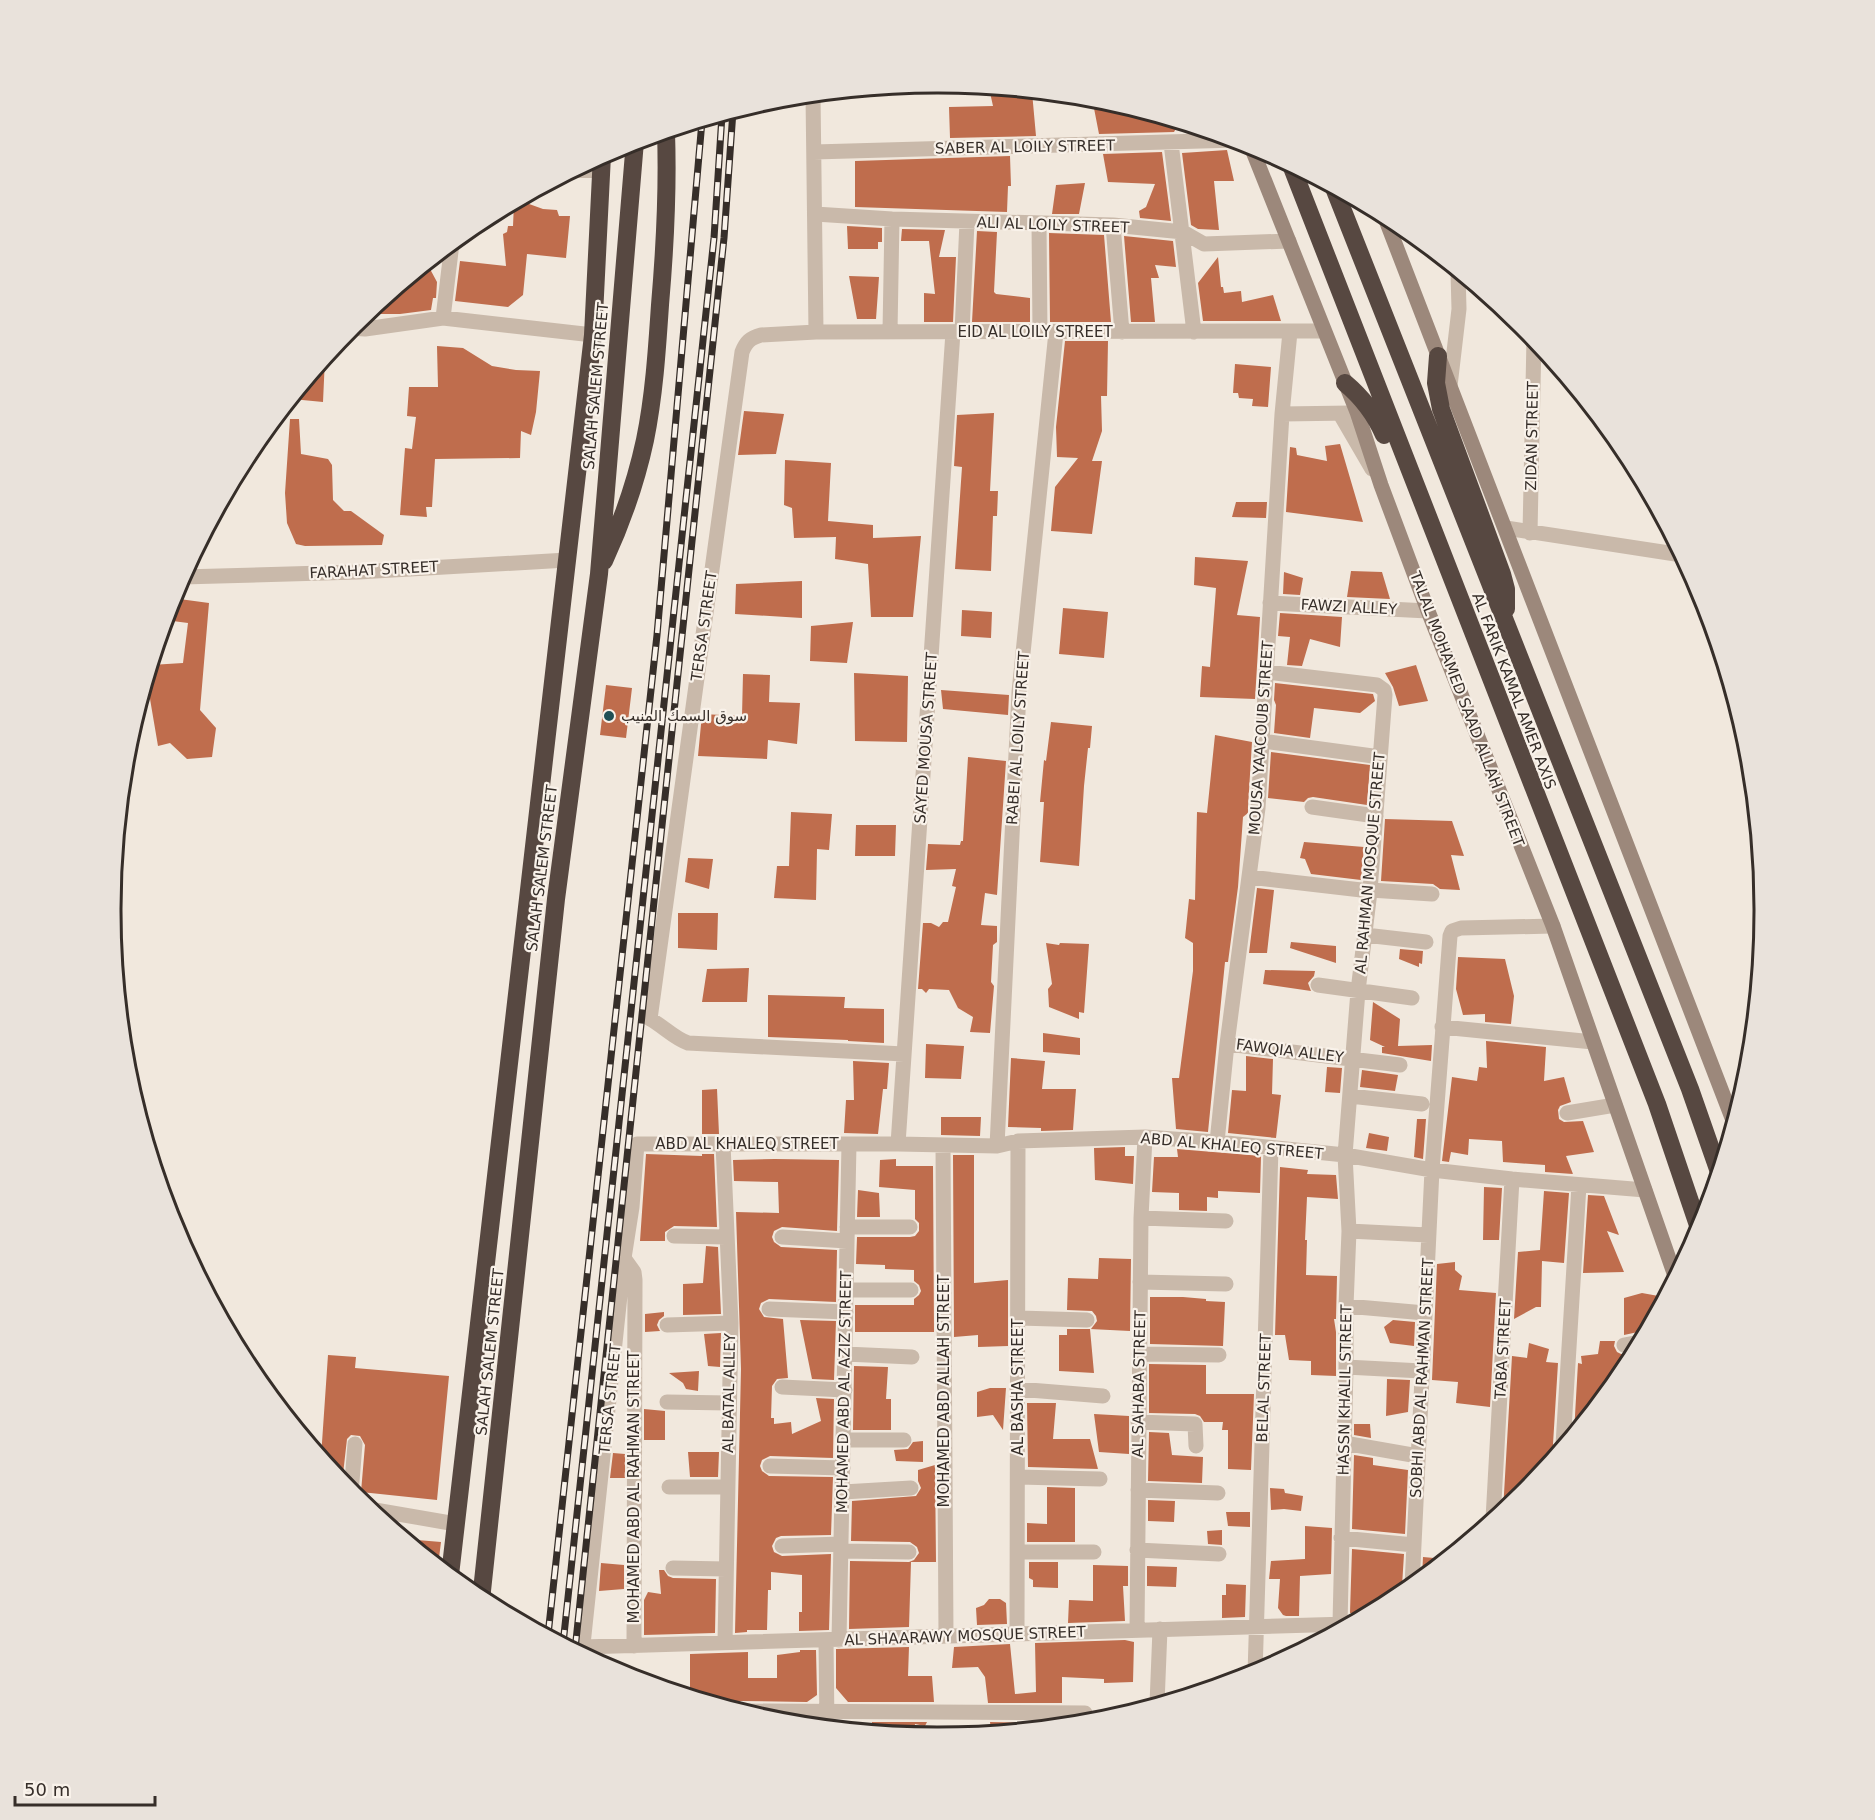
<svg xmlns="http://www.w3.org/2000/svg" width="1875" height="1820" font-family="'DejaVu Sans',Vazirmatn,sans-serif">
<rect width="100%" height="100%" fill="#f1e8dd"/>
<path fill="#bf6d4d" d="M989,88L1032,92L1036,136L950,138L949,107L993,106Z
M1092,98H1099L1179,123L1174,132L1099,134Z
M1227,150L1234,181H1214L1219,230L1198,229L1191,225L1182,153Z
M1162,152L1171,221L1140,218L1139,211L1146,207L1155,184L1108,182L1103,154Z
M1010,156L1011,186H1008L1007,212L855,207V161Z
M1085,183L1079,214H1052L1056,185Z
M518,200L543,209L557,210L559,216H570L566,258L527,254L523,295L508,307L455,301L460,261L506,266L503,234L507,232L508,226H513L514,203Z
M847,226L882,228V242H878V249H848Z
M902,229L945,230L939,257H956L953,322H924V293L935,294L929,241H901Z
M977,231L997,232L994,292L996,294L1030,298V322H972Z
M1049,233L1104,235L1111,322H1050Z
M1124,236L1173,241L1176,267L1155,265L1159,278H1151L1155,322H1131Z
M1218,257L1221,287H1223L1224,293L1241,291L1242,302L1273,295L1281,321H1203L1198,283Z
M421,269H430L437,282L436,298H433L431,310L400,314H376L374,307Z
M849,276L879,277L876,319H857Z
M1065,341H1108L1107,396H1101L1102,431L1092,461H1102L1092,534L1051,531L1055,487L1078,458L1057,457L1056,427Z
M437,346L463,348L492,366L516,370L540,371L536,412L531,435L521,431L520,458L435,459L432,507H426L427,517L400,515L405,448L412,449L416,417L407,416L409,387H438Z
M325,358L323,402L292,399L299,390Z
M1235,364L1271,367L1268,407L1252,406L1253,399L1239,398L1238,393H1233Z
M744,411L784,414L776,454L738,455Z
M994,413L990,491H998L997,516H993L991,571L955,569L962,467L954,466L957,415Z
M290,419H299L301,454L328,459L332,465L333,500L344,511H351L384,535L382,545L305,546L296,544L287,523L285,493Z
M1340,444L1363,522L1286,512L1290,447L1296,448L1297,455L1327,461L1325,446Z
M785,460L831,463L828,521L873,525V538L921,536L913,617H871L868,564L835,559L836,537L794,538L792,508L784,505Z
M1236,502H1267L1266,518L1232,517Z
M1195,557L1248,561L1237,615L1260,617L1255,699L1200,697L1202,666L1210,667L1216,588L1194,585Z
M1351,571L1382,572L1390,599L1347,597Z
M1284,572L1303,578L1300,595L1283,594Z
M802,581V618L735,614L736,584Z
M172,598L209,603L200,710L216,728L212,757L187,759L170,743L158,746L149,693H143L151,665L183,663L188,623L165,620Z
M1063,608L1108,612L1104,658L1059,654Z
M962,610L992,612L991,638L961,636Z
M1280,613L1342,617L1340,647L1310,639L1302,666L1287,665L1290,637L1278,636Z
M853,622L847,663L810,661L811,626Z
M1416,665L1428,701L1399,706L1393,687L1385,673Z
M854,673L908,676L907,742L855,741Z
M743,674L770,675L769,702L800,703L797,744L768,740L767,759L698,756L702,714L742,716Z
M1275,683L1373,694L1375,701L1360,713L1314,708L1310,738L1274,733L1276,705L1274,700Z
M606,685L632,688L626,738L600,735Z
M941,690L1009,695L1008,715L943,709Z
M1051,722L1092,726L1090,748H1088L1084,786L1079,866L1040,862L1044,802H1040L1044,760L1046,761Z
M1215,735L1252,742L1248,807V813L1243,817L1238,887L1228,962H1225L1208,1132L1176,1129L1172,1078H1179L1193,971V943L1185,938L1189,899L1195,900L1197,812L1207,813Z
M1271,752L1370,765L1367,805L1313,797L1308,798L1304,802L1268,798Z
M968,757L1006,761L997,895L985,893L981,925L997,926V942L993,945L991,982L994,986L990,1033L970,1032L973,1017L958,1008L949,990L929,989L926,993L922,989H918L923,923H931L939,927L943,922H948L956,887L952,886L956,869L926,870L928,844L960,845L961,841H963Z
M791,812L832,814L829,850L817,849L816,900L774,898L777,866H789Z
M1385,819L1452,821L1464,856L1451,855L1460,890L1440,889L1433,884L1381,881Z
M856,825H896L895,856H855Z
M1304,842L1364,847L1361,880L1311,874L1305,859L1300,858Z
M688,858L713,859L709,889L685,882Z
M1257,888L1274,890L1267,953H1249Z
M678,913H718L717,950L678,948Z
M1291,942L1336,946V963L1290,948Z
M1046,943L1059,945L1060,943L1089,944L1084,1013L1079,1012V1019L1049,1007L1048,989L1052,984Z
M1400,949L1423,951L1422,964L1419,963V967L1399,959Z
M1458,957L1505,959L1514,996L1511,1024L1485,1022V1014L1463,1015L1456,989Z
M749,968L747,1002H702L707,969Z
M1265,970L1315,971L1314,976L1308,983L1311,991L1263,984Z
M768,995L845,997L844,1008L884,1009V1043L848,1041V1040L768,1037Z
M1373,1002L1400,1019L1398,1046L1432,1045L1431,1061L1382,1053V1047H1385L1370,1040Z
M1043,1033L1080,1038V1055L1043,1052Z
M1486,1041L1546,1047L1544,1081L1564,1077L1571,1102L1560,1106L1558,1110L1559,1119L1564,1122L1583,1121L1594,1152L1566,1156L1573,1174L1545,1172V1165L1503,1162L1502,1141L1469,1139L1468,1155L1451,1152L1449,1162L1442,1161L1452,1077L1477,1081L1479,1067L1487,1068Z
M926,1044L964,1046L961,1079L925,1078Z
M1246,1056L1273,1059L1272,1094L1281,1095L1276,1138L1228,1133L1232,1090L1246,1091Z
M1011,1058L1045,1061L1042,1089H1076L1073,1130L1041,1131V1128L1008,1127Z
M853,1061L889,1063L887,1089H883L878,1134L844,1133L846,1100H854Z
M1327,1067L1342,1068L1340,1093L1325,1092Z
M1362,1070L1398,1075L1395,1091L1360,1087Z
M717,1089L719,1134H702V1090Z
M941,1117H981L980,1136L941,1135Z
M1417,1119H1426L1423,1159L1414,1157Z
M1369,1133L1389,1137L1387,1151L1366,1148Z
M1125,1147V1156H1134L1133,1184L1095,1180L1094,1148Z
M1177,1149L1261,1156L1260,1193L1218,1191V1198L1207,1197V1211L1179,1210V1193L1152,1192L1154,1157H1178Z
M646,1154L702,1156V1154H714L717,1227L674,1226L665,1232V1241H640Z
M953,1155H974V1283L1008,1280V1346L978,1347V1335L954,1337Z
M775,1159L839,1160L837,1231L782,1227L774,1231L772,1237L774,1242L781,1247L837,1250L836,1302L769,1299L761,1303L759,1309L764,1317L783,1319L788,1378L777,1379L772,1386L771,1418H774V1424L791,1422L792,1434L821,1421L816,1398L834,1399L833,1458L770,1456L762,1460L760,1466L762,1471L769,1476L833,1477L831,1535L781,1536L776,1538L772,1546L774,1552L782,1556L831,1554L829,1630L799,1631V1612H802V1575L771,1572V1590H768L767,1630H747V1632L735,1633L741,1369L736,1212L779,1213L778,1182L734,1181L733,1160Z
M896,1159V1166H933L934,1332H855V1305H914V1299L919,1295L921,1291L919,1285L914,1281V1270L885,1269V1265L856,1264L857,1237H910L915,1236L919,1231V1223L915,1219V1190L879,1187L880,1160Z
M1280,1167L1308,1170L1307,1174L1336,1175L1338,1199L1307,1197L1305,1240H1307L1306,1275L1337,1276L1336,1319H1334L1336,1332V1376L1311,1375V1361L1289,1360L1285,1335H1275Z
M1484,1187L1502,1188L1499,1240H1483Z
M858,1190L879,1193L880,1217H857Z
M1544,1191L1569,1193L1564,1263L1542,1261L1541,1307H1536L1514,1319L1518,1252L1540,1250Z
M1588,1195L1604,1196L1619,1235L1607,1231L1624,1272L1583,1273Z
M706,1246L718,1247L721,1314L683,1315V1284L703,1283Z
M1099,1258L1131,1259L1130,1331L1090,1329L1094,1373L1059,1371V1335H1067V1329H1091L1097,1321L1096,1316L1092,1311L1067,1310L1068,1278L1098,1279Z
M1455,1262V1270L1462,1276L1459,1290L1496,1293L1490,1407L1456,1403L1458,1382L1432,1380L1437,1264Z
M1642,1293L1664,1297L1645,1334L1638,1332L1624,1335V1298Z
M1150,1297H1183L1206,1299V1301L1225,1302L1223,1346L1150,1344Z
M664,1312V1316L659,1320L657,1325L660,1331L645,1332V1314Z
M800,1320L836,1321L834,1380L812,1379Z
M1393,1320L1415,1322L1414,1346L1390,1343L1384,1327Z
M721,1333L720,1367L708,1366L704,1334Z
M1600,1341H1615L1614,1346L1617,1352L1621,1354H1634L1625,1370L1574,1433L1578,1363L1582,1364L1581,1356L1598,1354Z
M1529,1343L1549,1349L1546,1362L1558,1363L1553,1444L1557,1453L1522,1495L1503,1511L1512,1356L1527,1358Z
M328,1355L356,1357L355,1368L449,1376L437,1500L361,1492L365,1445L360,1436L351,1435L347,1439L342,1483L321,1457Z
M1149,1364L1206,1365V1394H1254L1251,1470L1228,1469V1430H1222L1223,1422H1204L1200,1416L1195,1414L1149,1413Z
M854,1366L888,1367L886,1399H891V1430H853Z
M699,1371L698,1391L686,1389L683,1383L669,1373Z
M1387,1379L1410,1380L1408,1412L1386,1416Z
M990,1388H1006L1003,1430L993,1415L977,1417V1392Z
M1027,1403H1056L1053,1439H1090L1098,1469L1028,1467Z
M644,1409L665,1411V1440H644Z
M1094,1414L1129,1416V1454L1099,1452Z
M1354,1424H1370L1371,1438L1354,1435Z
M1149,1432L1169,1433L1172,1455L1203,1457L1202,1483L1148,1481Z
M923,1441V1462L896,1461L894,1450L908,1449L913,1442Z
M688,1452H719L718,1477H690Z
M613,1453L625,1454V1478H610Z
M1354,1455L1373,1458V1465L1408,1470L1405,1534L1352,1529Z
M935,1465L936,1562H911L909,1627L849,1629L850,1561L909,1562L914,1560L919,1553L917,1547L910,1542L851,1541L852,1501L916,1496L921,1488L918,1481V1470Z
M1047,1487L1075,1488V1542H1027V1523L1047,1524Z
M1270,1488L1284,1489L1285,1493L1303,1496L1301,1511L1284,1509L1271,1510Z
M1148,1500L1175,1501L1174,1522L1148,1521Z
M1226,1512H1250V1527L1228,1526Z
M1305,1526L1332,1528L1331,1574L1300,1576L1299,1616H1286L1283,1615L1278,1608L1280,1579H1269L1271,1561L1305,1559Z
M1222,1530V1545L1208,1544L1207,1531Z
M405,1539L441,1542L438,1566L424,1554Z
M1352,1549L1404,1554L1402,1586L1405,1592L1370,1613H1350Z
M1423,1557L1445,1559L1422,1578Z
M1029,1562H1058V1588L1033,1587V1580L1029,1578Z
M601,1563L624,1565V1589L599,1591Z
M1093,1565L1128,1566V1586H1123L1125,1621L1068,1623L1069,1600L1093,1601Z
M1147,1566L1177,1567L1176,1587L1147,1586Z
M659,1570H664L668,1576L673,1578L716,1579L715,1633L644,1635V1600L648,1592L661,1594Z
M1226,1584L1246,1585L1245,1617L1222,1618V1595H1226Z
M989,1599H1000L1006,1603L1007,1624L977,1625L976,1608L984,1605Z
M1125,1640L1134,1642L1133,1682L1104,1683V1679L1062,1677V1703H988L985,1677L978,1667L952,1668L954,1647L1010,1644L1015,1694L1036,1692L1035,1643Z
M909,1647L908,1676H932L934,1702H848L836,1688V1649Z
M800,1650H816L817,1695L807,1702L741,1701L735,1704L722,1703L723,1705L690,1696V1654L748,1652V1678H777V1655L800,1652Z
M872,1722H927L925,1726L915,1724L914,1735L872,1731Z
M990,1722L1062,1723V1725L991,1732Z"/>
<g fill="none" stroke-linecap="round" stroke-linejoin="round">
<path stroke="#c9b9aa" stroke-width="10" d="M570,173H601"/>
<path stroke="#c9b9aa" stroke-width="15" d="M813,95L816,332
M1171,143L1194,332
M814,152L1237,140
M815,214L892,219L1113,225L1183,232L1204,244L1289,241
M1039,223L1040,332
M1113,225L1122,332
M443,318L452,243
M349,328L365,329L443,318L593,335
M365,329L366,313
M890,332L892,219
M962,332L967,222
M1450,386L1459,309L1458,272
M1282,414L1351,413
M1340,414L1372,469
M1506,528L1682,555
M1530,533L1534,338
M182,577L358,572L567,560
M1270,603L1428,611
M1267,672L1377,685L1384,690L1385,695L1370,891L1358,991L1345,1155L1349,1231L1346,1306V1367L1340,1624
M1263,741L1380,757
M1312,807L1376,816
M1249,877L1370,891
M1370,890L1432,894
M1365,935L1426,942
M1318,985L1412,998
M1442,1027L1593,1042
M1227,1044L1400,1065
M904,1054L688,1043C675,1039 663,1026 650,1019L742,352C746,342 750,338 761,335L816,332L1324,331
M1350,1096L1422,1104
M1567,1113L1615,1105
M1217,1142L1227,1044L1258,808L1282,414L1290,332
M723,1144L731,1323L725,1643
M898,1144L953,332
M943,1146L946,1636
M997,1146L1019,692L1056,332
M1141,1218L1226,1221
M847,1227H910
M1349,1231L1428,1235
M674,1236L726,1237
M782,1237L847,1241
M624,1258L634,1272L635,1280L634,1646
M1140,1282L1226,1284
M846,1290H911
M1346,1306L1425,1313
M769,1309L846,1312
M1019,1318L1087,1320
M667,1325L731,1323
M1624,1345L1640,1342
M845,1354L912,1357
M1139,1354L1219,1355
M1346,1367L1422,1371
M782,1387L845,1390
M1017,1389L1103,1396
M667,1402L729,1403
M1138,1422L1195,1424L1196,1446
M844,1440H904
M1344,1443L1418,1456
M1563,1445L1579,1185
M770,1466L843,1468
M1018,1477L1100,1479
M669,1487H727
M1138,1490L1218,1493
M843,1492L911,1488
M351,1494L355,1444
M369,1509L456,1524
M1493,1519L1512,1179
M1341,1538L1414,1545
M782,1546L841,1544
M1137,1550L1219,1554
M841,1551L909,1552
M1018,1552H1094
M673,1568L726,1569
M1412,1586L1432,1170L1450,936L1452,931L1461,928L1553,926
M1137,1630L1141,1218L1145,1137
M1017,1634L1018,1141
M826,1640L827,1727
M839,1640L849,1144
M583,1647L1348,1624
M582,1654L624,1258L632,1207L637,1144H898L997,1146L1018,1141L1145,1137L1217,1142L1345,1155L1432,1170L1512,1179L1645,1190
M1255,1674L1271,1148
M1157,1704L1160,1629
M741,1711L1085,1713"/>
<path stroke="#9c887b" stroke-width="15" d="M1250,144L1357,412L1381,485L1428,611L1553,926L1675,1276
M1384,215L1734,1123"/>
<path stroke="#574841" stroke-width="18" d="M1291,165L1657,1104L1700,1231
M1334,188L1690,1089L1719,1172
M1438,356L1436,383L1441,409L1502,574L1506,589V609
M1345,383C1363,398 1375,414 1384,435
M604,561C622,522 636,482 645,440C654,396 657,350 660,305C665,247 668,189 666,132
M450,1575L593,335L602,155
M481,1600L556,899L599,574L635,141"/>
<defs>
<path id="rail" d="M548,1635L657,635L702,121
M563,1644L714,238L722,115
M575,1650L724,238L733,111"/>
</defs>
<use href="#rail" stroke="#362e29" stroke-width="7"/>
<use href="#rail" stroke="#f9f2ea" stroke-width="4.5" stroke-dasharray="14" stroke-linecap="butt"/>
</g>
<circle fill="#215056" stroke="#f9f2ea" stroke-width="2" cx="609" cy="716" r="6"/>
<g text-anchor="middle" dominant-baseline="central" stroke-width="4.5" stroke-linejoin="round" paint-order="stroke">
<g font-size="15" fill="#362e29" stroke="#f9f2ea">
<text transform="translate(1025 147) rotate(-1)">SABER AL LOILY STREET</text>
<text transform="translate(1053 225) rotate(2)">ALI AL LOILY STREET</text>
<text x="1035" y="332">EID AL LOILY STREET</text>
<text transform="translate(596 386) rotate(-85)">SALAH SALEM STREET</text>
<text transform="translate(1532 436) rotate(-89)">ZIDAN STREET</text>
<text transform="translate(374 570) rotate(-3)">FARAHAT STREET</text>
<text transform="translate(1349 607) rotate(3)">FAWZI ALLEY</text>
<text transform="translate(704 626) rotate(-82)">TERSA STREET</text>
<text transform="translate(1514 691) rotate(69)">AL FARIK KAMAL AMER AXIS</text>
<text transform="translate(1467 709) rotate(69)">TALAL MOHAMED SAAD ALLAH STREET</text>
<text transform="translate(926 738) rotate(-86)">SAYED MOUSA STREET</text>
<text transform="translate(1018 738) rotate(-86)">RABEI AL LOILY STREET</text>
<text transform="translate(1261 738) rotate(-86)">MOUSA YAACOUB STREET</text>
<text transform="translate(1370 863) rotate(-85)">AL RAHMAN MOSQUE STREET</text>
<text transform="translate(542 868) rotate(-83)">SALAH SALEM STREET</text>
<text transform="translate(1290 1051) rotate(7)">FAWQIA ALLEY</text>
<text x="747" y="1144">ABD AL KHALEQ STREET</text>
<text transform="translate(1232 1146) rotate(5)">ABD AL KHALEQ STREET</text>
<text transform="translate(1503 1349) rotate(-87)">TABA STREET</text>
<text transform="translate(490 1352) rotate(-84)">SALAH SALEM STREET</text>
<text transform="translate(1422 1378) rotate(-87)">SOBHI ABD AL RAHMAN STREET</text>
<text transform="translate(1139 1384) rotate(-89)">AL SAHABA STREET</text>
<text transform="translate(1018 1387) rotate(-90)">AL BASHA STREET</text>
<text transform="translate(1264 1388) rotate(-88)">BELAL STREET</text>
<text transform="translate(1345 1390) rotate(-89)">HASSN KHALIL STREET</text>
<text transform="translate(944 1391) rotate(-90)">MOHAMED ABD ALLAH STREET</text>
<text transform="translate(844 1392) rotate(-89)">MOHAMED ABD AL AZIZ STREET</text>
<text transform="translate(729 1393) rotate(-89)">AL BATAL ALLEY</text>
<text transform="translate(610 1399) rotate(-84)">TERSA STREET</text>
<text transform="translate(634 1487) rotate(-90)">MOHAMED ABD AL RAHMAN STREET</text>
<text transform="translate(965 1636) rotate(-2)">AL SHAARAWY MOSQUE STREET</text>
</g>
<g font-size="15" fill="#362e29" stroke="#f9f2ea" text-anchor="start">
<text x="621" y="716">سوق السمك المنيب</text>
</g>
</g>
<path d="M0 0H1875V1820H0ZM937 93H938A816 816 0 0 1 1754 909V911A816 816 0 0 1 938 1727H937A816 816 0 0 1 121 911V909A816 816 0 0 1 937 93Z" fill="#e9e2db" fill-rule="evenodd"/>
<path fill="none" stroke="#362e29" stroke-width="3" d="M937 93H938A816 816 0 0 1 1754 909V911A816 816 0 0 1 938 1727H937A816 816 0 0 1 121 911V909A816 816 0 0 1 937 93Z"/>
<path d="M15 1796v9h140v-9" fill="none" stroke="#362e29" stroke-width="3"/>
<text x="24" y="1796" font-size="18" fill="#362e29" stroke="#f9f2ea" stroke-width="4.5" paint-order="stroke">50 m</text>
</svg>
